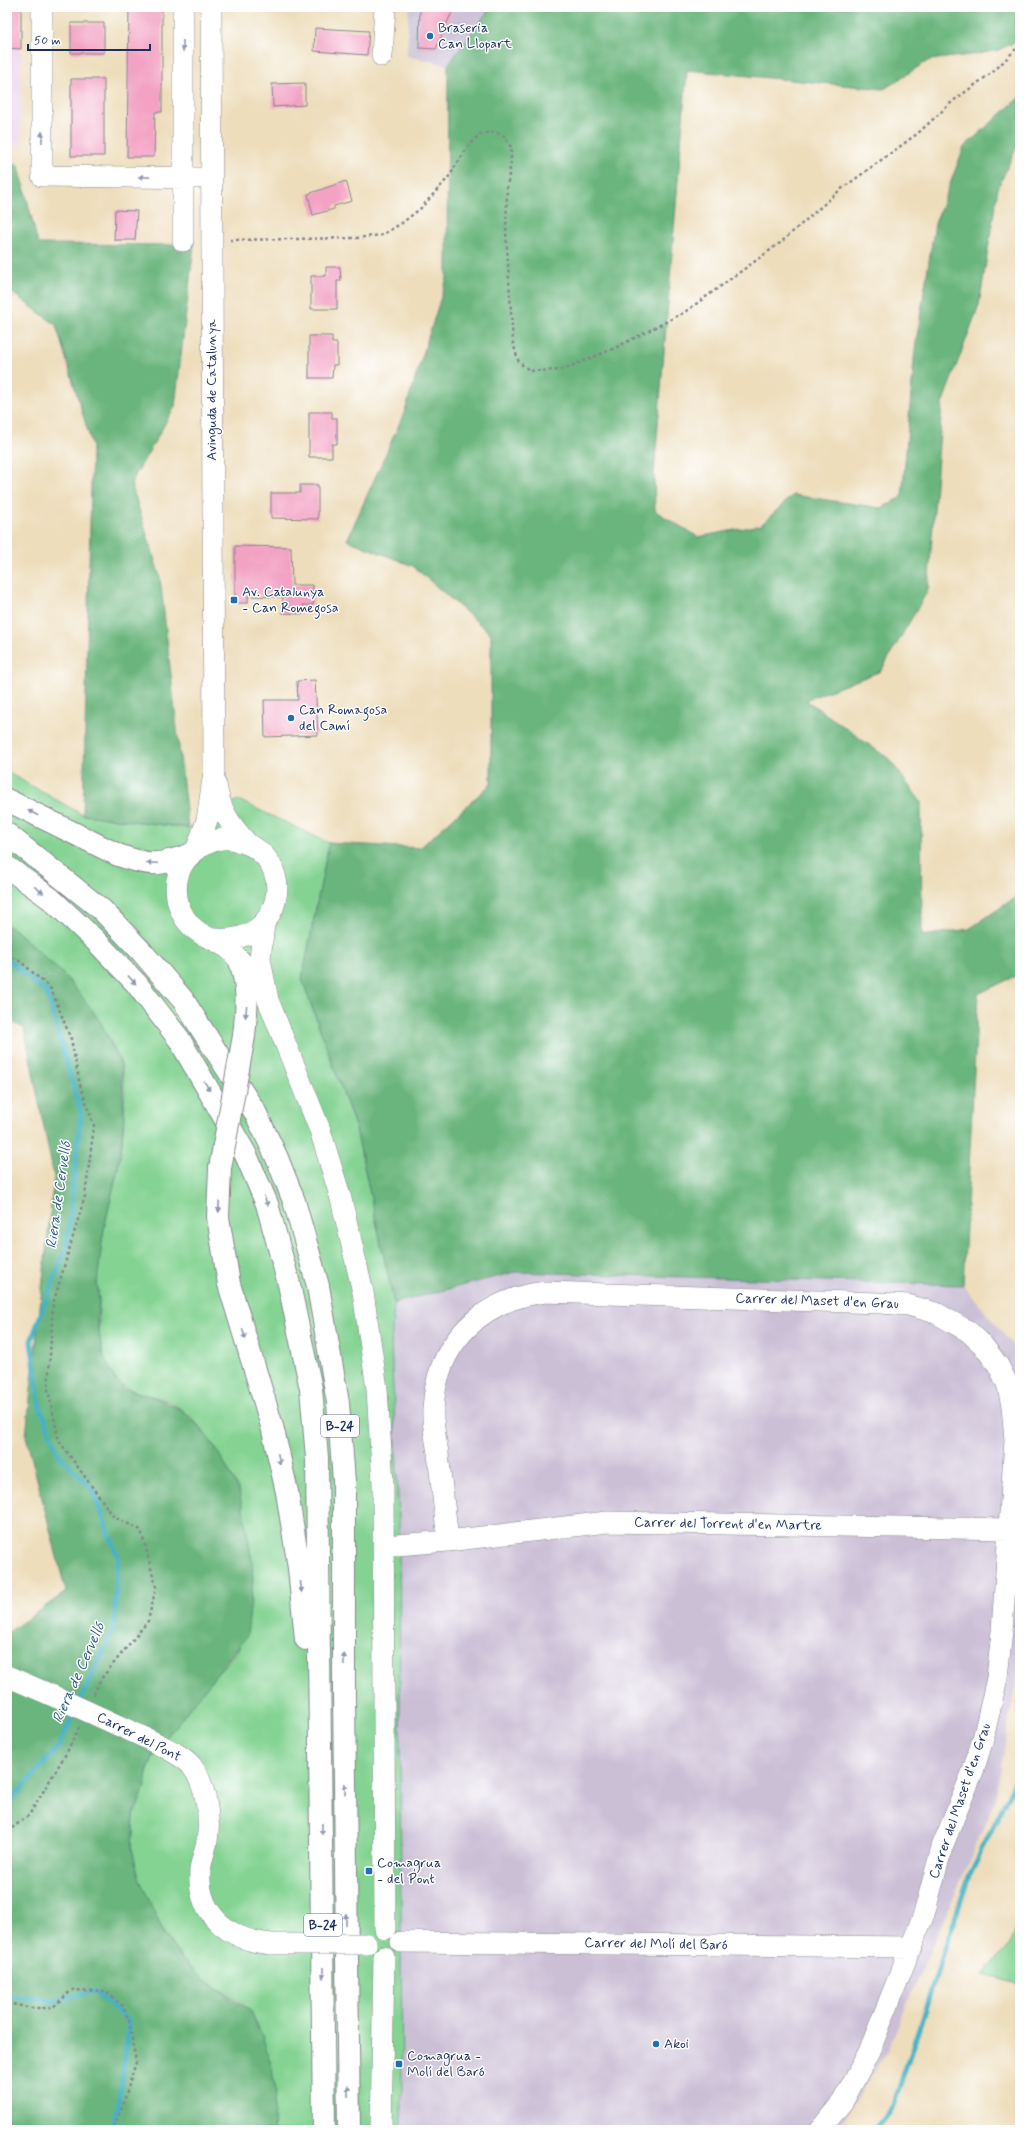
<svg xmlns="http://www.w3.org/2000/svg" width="1027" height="2137" font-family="Mynerve,sans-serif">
<rect width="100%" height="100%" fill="#fff"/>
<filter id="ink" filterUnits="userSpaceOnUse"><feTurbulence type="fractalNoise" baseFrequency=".025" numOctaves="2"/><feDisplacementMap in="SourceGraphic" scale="8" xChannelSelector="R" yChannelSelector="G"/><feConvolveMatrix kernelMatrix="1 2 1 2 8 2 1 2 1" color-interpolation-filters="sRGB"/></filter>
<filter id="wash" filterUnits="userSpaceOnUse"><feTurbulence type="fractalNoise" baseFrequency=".012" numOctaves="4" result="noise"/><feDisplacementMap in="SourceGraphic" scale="16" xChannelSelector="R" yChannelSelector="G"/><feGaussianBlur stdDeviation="0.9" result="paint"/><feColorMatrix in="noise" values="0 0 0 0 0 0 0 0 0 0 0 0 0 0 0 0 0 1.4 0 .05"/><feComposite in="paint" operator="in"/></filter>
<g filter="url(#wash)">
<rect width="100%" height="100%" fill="#edddbb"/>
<path fill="#ebd1ec" d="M7,7H21V148L7,139Z"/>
<path fill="#cbbfd6" d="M409,7H491L448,65L407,56Z
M515,1272L963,1285L1020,1354V1658L995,1801L886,2053L836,2130H402L399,1520L391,1344L394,1303Z"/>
<path fill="#84d393" stroke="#508178" d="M7,772L83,815L188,828L238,800L329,843L302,979L356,1129L394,1303L391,1344L399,1520L402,2130H273C273,2104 266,2034 251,2013C241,1999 220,1991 206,1981C170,1954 136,1893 132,1848C131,1838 132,1823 135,1813C137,1804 142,1796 145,1787C146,1782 145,1777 147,1773C154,1747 192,1702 211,1681C219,1670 231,1661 238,1649C245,1636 249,1615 251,1601C258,1548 227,1441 181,1409C147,1385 115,1404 102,1350C98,1334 99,1318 99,1302C99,1294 97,1288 97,1281C99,1240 111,1202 119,1163C124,1138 127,1089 121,1065C118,1053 111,1044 106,1033C90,1003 68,980 44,957C32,946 21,934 7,925Z
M1020,1908V1984L983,1975L1010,1943Z"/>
<path fill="#6bb57d" stroke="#43726e" d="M491,7H1020V40L998,50L978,54L929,60L884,89L687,70L654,474L655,511L698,537L761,525L793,495L881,508L902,497L915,349L935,224L964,147L1020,97V139L998,188L979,305L942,404L928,590L881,671L806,700L889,759L921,802L922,936L969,929L1016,897L1020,898V974L978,994L963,1285L515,1272L394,1303L356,1129L302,979L329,843L420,848L491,784V634L413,566L347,540L405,411L447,278L448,65Z
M7,161L19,166L38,244L194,245L175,406L131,483L160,577L188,828L83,815L92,445L56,325L7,289Z
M7,925L19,933L65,976L84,999L100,1021L121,1065L124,1115L120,1158L103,1233L97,1284L99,1301L97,1319L102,1352L108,1366L115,1380L125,1389L156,1398L182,1410L201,1429L215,1447L238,1488L244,1513L252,1561L253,1580L247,1636L157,1749L147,1772L145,1787L134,1816L132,1849L140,1880L165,1936L183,1961L205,1980L250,2011L262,2035L272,2068L275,2091L273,2130H7V1633L66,1592L26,1436L54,1177L24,1028L7,1020Z"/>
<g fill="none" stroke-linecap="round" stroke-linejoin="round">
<path stroke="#47b2c5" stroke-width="5" d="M7,959L47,993L81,1113L67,1244L31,1341L40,1406L59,1455L92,1489L118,1557L114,1629L79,1703
M7,1805L58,1747L76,1710
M7,1995L52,2001L95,1991L129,2021L121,2088L112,2130
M874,2130L893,2106L969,1876L1015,1782L1020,1778"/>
</g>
<g id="blocks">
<path fill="#f3a2c3" d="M7,7H21V49L7,48Z
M129,7H162V112H155L154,157H127Z
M420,7H454L436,49L419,48Z
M71,23H104V53H71Z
M315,28L369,31L367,55L314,51Z
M71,79H104V156H71Z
M305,83V105L273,107L272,84Z
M346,181L352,201L334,206V209L313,215L308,194Z
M115,210L137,211L135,240H114Z
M326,267H340L341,281H337V309H311V276H326Z
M309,336H332V343H337V365H333L332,378H309Z
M309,412H332V418H337V444H332V457H309Z
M300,485H318V519L271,518V493H300Z
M235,546L291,547L292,585H313V605H303V614L282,613L283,597L248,596V603H235Z
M315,680L318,735L265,737L264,700H298L297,681Z"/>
</g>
</g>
<g filter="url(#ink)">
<use href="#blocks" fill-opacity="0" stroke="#84868c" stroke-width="1"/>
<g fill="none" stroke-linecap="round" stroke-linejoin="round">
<defs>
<path id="minor" d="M42,7V176L211,178
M382,56L385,7
M183,241V7
M216,785C220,810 230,825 248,844
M197,848L207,820L214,772L211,7
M264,924L260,959L268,1000L320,1130L341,1199L363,1292L377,1389L383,1484L385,1929
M215,939C285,946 298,858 241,842C234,839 225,838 217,840C204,844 193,849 185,861C169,884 176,918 200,933C210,939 220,942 229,949C237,957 244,966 251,974
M448,1541L607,1522L1010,1529
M384,1546L448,1541C445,1511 441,1482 438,1453C436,1439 432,1424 433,1410C436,1343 481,1299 546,1292L880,1303L908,1305L936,1313L968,1331L982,1344L998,1365L1007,1383L1012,1406L1015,1440L1002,1631L997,1678L983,1739L973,1771L942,1847L924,1914L869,2052L843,2101L820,2130
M7,1676L58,1698
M150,1740C163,1747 181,1754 191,1765C206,1784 211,1818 207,1841C205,1851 201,1861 200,1871C197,1916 231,1941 272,1944
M401,1942L912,1947
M381,2130L384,1957"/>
<path id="highway" d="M7,800L118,855C149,866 158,866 190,855
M7,834L102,910L142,952L183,1000L255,1112L277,1158L294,1201L318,1286L338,1403L344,1481V1696L349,2130
M7,867L51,899L95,940L136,983L179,1039L246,1155L267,1204L289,1284L311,1389L317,1458L324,2130
M240,961C249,990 247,1006 244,1036
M220,1168L218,1217L229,1284L272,1426L287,1492L299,1568L306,1639"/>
</defs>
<use href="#minor" stroke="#84868c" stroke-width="22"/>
<use href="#highway" stroke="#84868c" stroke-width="24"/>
<path stroke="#84868c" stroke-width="2.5" stroke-dasharray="3 3" stroke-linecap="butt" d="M230,240L356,238L382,235L402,223L421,208L448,178L469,145L480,134L492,132L502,134L511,147V161L507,188L506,232L513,343L518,360L524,367L533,371L561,370L615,348L685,312L780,243L840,190L917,134L953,101L994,71L1020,45
M7,955L20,961L51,989L71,1039L80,1085L94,1126L85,1196L53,1304L48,1390L59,1441L114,1517L141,1530L156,1587L148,1621L101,1679L93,1696
M7,1832L29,1815L67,1752L79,1727
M7,2003L32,2008H52L72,1990L105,1991L123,2006L129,2021L136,2062L122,2108L112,2130"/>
<use href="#minor" stroke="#fff" stroke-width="21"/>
<use href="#highway" stroke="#fff" stroke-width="22"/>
<defs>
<path id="minor-bridge" d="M58,1698L150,1740
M272,1944H366"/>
<path id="highway-bridge" d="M220,1168L244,1036"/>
</defs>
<use href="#minor-bridge" stroke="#84868c" stroke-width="22" stroke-linecap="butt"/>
<use href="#highway-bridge" stroke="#84868c" stroke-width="24" stroke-linecap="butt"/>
<use href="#minor-bridge" stroke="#fff" stroke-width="21"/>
<use href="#highway-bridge" stroke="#fff" stroke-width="22"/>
</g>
<defs><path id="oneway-solid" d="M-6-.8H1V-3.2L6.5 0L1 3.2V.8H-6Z"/></defs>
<g fill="#8d97ae">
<use href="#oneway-solid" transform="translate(183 46) rotate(90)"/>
<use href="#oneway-solid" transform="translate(42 137) rotate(-90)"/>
<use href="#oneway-solid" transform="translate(144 177) rotate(-179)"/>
<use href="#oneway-solid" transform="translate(33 813) rotate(-153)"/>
<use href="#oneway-solid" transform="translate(152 863) rotate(-177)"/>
<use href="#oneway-solid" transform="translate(39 890) rotate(36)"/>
<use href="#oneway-solid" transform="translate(132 980) rotate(47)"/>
<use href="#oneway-solid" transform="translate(246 1012) rotate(96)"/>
<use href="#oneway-solid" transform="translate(207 1086) rotate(59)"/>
<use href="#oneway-solid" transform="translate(266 1201) rotate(69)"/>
<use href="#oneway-solid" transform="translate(219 1207) rotate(92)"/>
<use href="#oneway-solid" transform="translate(244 1334) rotate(73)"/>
<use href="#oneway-solid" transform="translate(279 1459) rotate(77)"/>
<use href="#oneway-solid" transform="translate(301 1587) rotate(85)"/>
<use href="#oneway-solid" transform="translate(344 1659) rotate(-90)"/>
<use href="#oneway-solid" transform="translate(345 1789) rotate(-91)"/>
<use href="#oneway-solid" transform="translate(322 1829) rotate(90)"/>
<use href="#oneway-solid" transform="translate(346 1919) rotate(-91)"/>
<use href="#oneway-solid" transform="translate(323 1973) rotate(90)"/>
<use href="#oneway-solid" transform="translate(348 2091) rotate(-91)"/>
</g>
</g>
<g fill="#1f6fb2" stroke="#fff" stroke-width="1.5">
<circle cx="430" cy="36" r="4"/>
<rect x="230" y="596" width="8" height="8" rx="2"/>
<circle cx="291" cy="718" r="4"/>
<rect x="365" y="1867" width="8" height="8" rx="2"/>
<circle cx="656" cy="2044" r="4"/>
<rect x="395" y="2060" width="8" height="8" rx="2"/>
</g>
<g text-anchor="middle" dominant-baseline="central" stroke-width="3" stroke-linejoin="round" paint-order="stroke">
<g fill="#fff" stroke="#5f6d8e" stroke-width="1">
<rect x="321" y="1415" width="38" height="22" rx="3"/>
<rect x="304" y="1914" width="38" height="22" rx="3"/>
</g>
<g font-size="13" font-weight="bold" fill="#1b2f5e">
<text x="340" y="1426">B-24</text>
<text x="323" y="1925">B-24</text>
</g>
<g font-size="14" fill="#1b2f5e" stroke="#fff" text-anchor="start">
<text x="438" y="28">Braseria<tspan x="438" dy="16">Can Llopart</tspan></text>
<text x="242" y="592">Av. Catalunya<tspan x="242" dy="16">- Can Romegosa</tspan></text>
<text x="299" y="710">Can Romagosa<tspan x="299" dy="16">del Camí</tspan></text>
<text x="377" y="1863">Comagrua<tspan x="377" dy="16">- del Pont</tspan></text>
<text x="664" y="2044">Akoi</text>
<text x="407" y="2056">Comagrua -<tspan x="407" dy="16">Molí del Baró</tspan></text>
</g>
<g font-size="14" fill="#1b2f5e" stroke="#fff">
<text transform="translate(212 390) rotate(-90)">Avinguda de Catalunya</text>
<text transform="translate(817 1301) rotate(2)">Carrer del Maset d'en Grau</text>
<text transform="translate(728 1524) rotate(1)">Carrer del Torrent d'en Martre</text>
<text transform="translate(139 1737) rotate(27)">Carrer del Pont</text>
<text transform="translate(960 1801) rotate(-71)">Carrer del Maset d'en Grau</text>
<text transform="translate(656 1944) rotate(1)">Carrer del Molí del Baró</text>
</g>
<g font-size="15" font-style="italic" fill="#2a5d82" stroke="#fff">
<text transform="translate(59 1195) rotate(-82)">Riera de Cervelló</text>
<text transform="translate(79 1673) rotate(-66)">Riera de Cervelló</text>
</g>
</g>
<rect width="1027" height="2137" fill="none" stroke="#fff" stroke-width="24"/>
<path d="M28 44v6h122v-6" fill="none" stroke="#1b2f5e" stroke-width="2"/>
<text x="34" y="44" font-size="12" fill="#1b2f5e" stroke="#ffffff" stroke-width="3" paint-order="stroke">50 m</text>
</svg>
